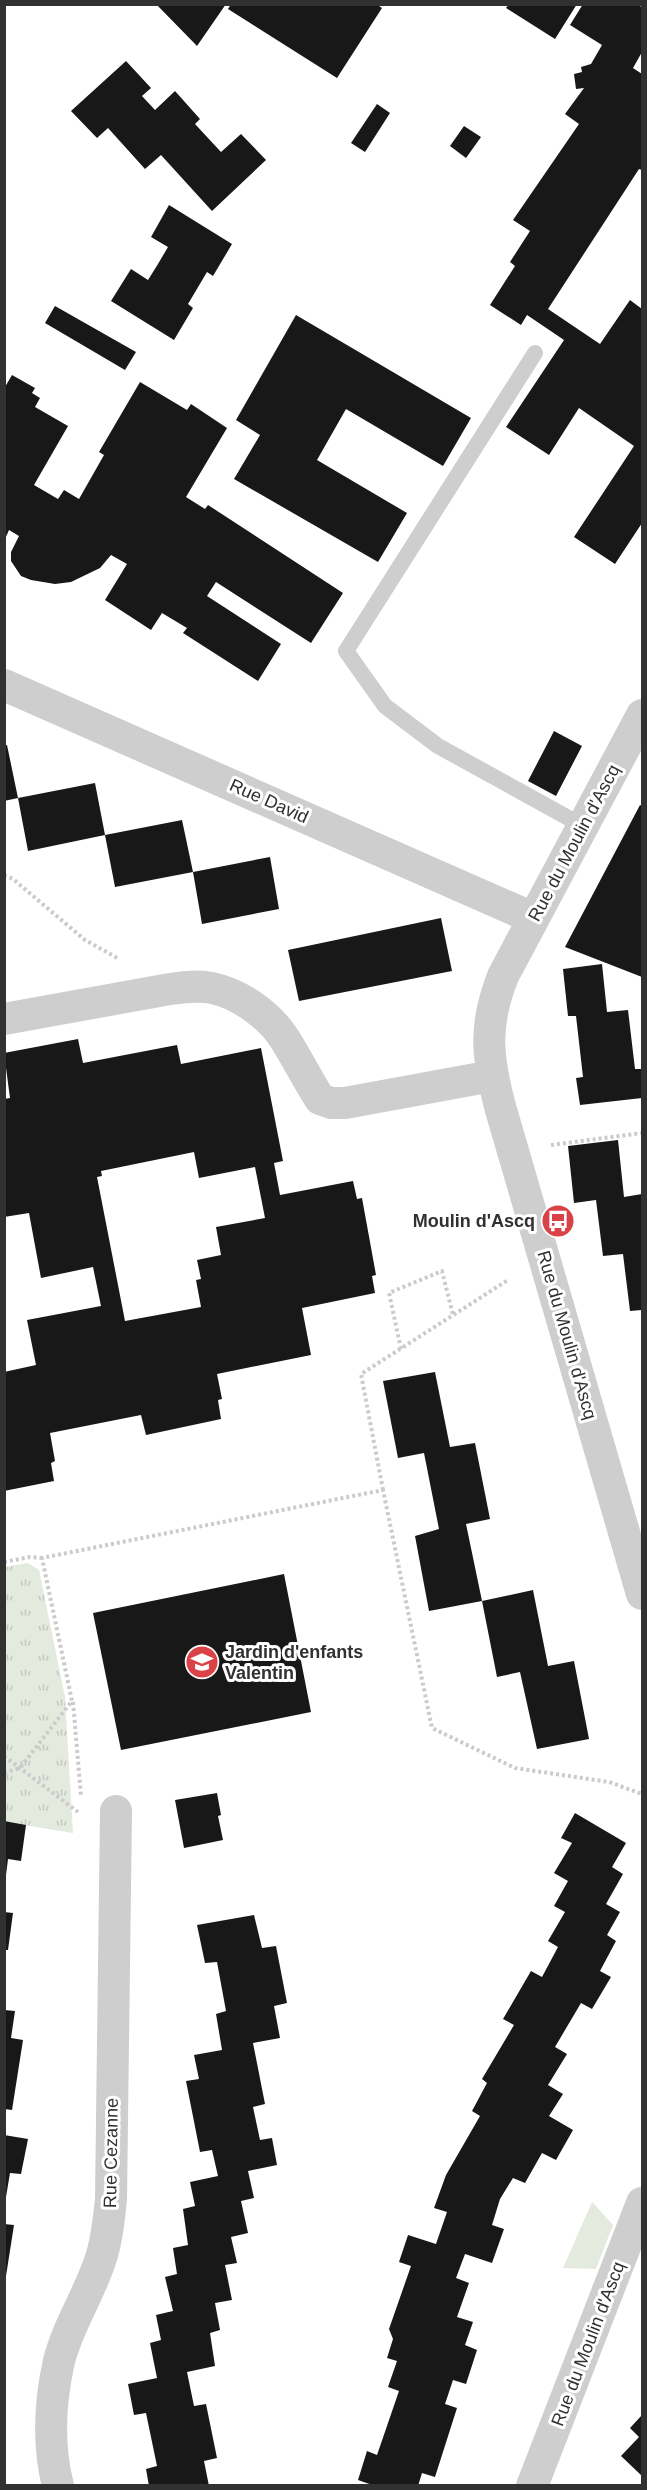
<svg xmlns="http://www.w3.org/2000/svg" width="647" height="2490" font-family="Arial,sans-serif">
<defs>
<pattern id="park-tufts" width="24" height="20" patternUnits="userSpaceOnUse" patternTransform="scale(1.5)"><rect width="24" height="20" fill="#e4eade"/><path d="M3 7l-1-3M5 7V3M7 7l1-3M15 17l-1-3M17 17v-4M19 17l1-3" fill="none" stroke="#c4c9bf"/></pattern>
</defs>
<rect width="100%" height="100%" fill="#fff"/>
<path fill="#e4eade" d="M592,2202L613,2225L596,2269L563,2268Z"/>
<path fill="url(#park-tufts)" d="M28,1563L39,1570L65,1697L73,1833L5,1822L4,1567Z"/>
<path fill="#181818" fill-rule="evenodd" d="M156,4H226L197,46Z
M231,4H376L382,8L337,78L228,9Z
M509,4H577L555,39L506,8Z
M583,4H638L642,8V52L633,68L642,74V170L639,169L548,309L600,344L630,300L642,309V523L615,564L574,537L634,446L579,408L549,455L506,427L564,340L527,315L521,325L490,305L515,266L510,262L530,231L513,220L579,124L565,114L584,88L576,89L574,74L582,72L581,67L591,64L602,45L570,25Z
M126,61L151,88L142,96L155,110L175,91L200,119L195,124L221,152L241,134L266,160L212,211L161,155L145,169L108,128L97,138L71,111Z
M377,104L390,113L365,152L351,143Z
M464,126L481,137L466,158L450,146Z
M169,205L232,244L213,276L207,272L188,304L193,308L174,340L111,301L131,269L148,280L158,264L168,247L151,237Z
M55,306L136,352L125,370L45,323Z
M296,315L471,418L443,466L346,409L317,460L407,513L378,562L234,479L260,435L236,420Z
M12,375L35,388L32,393L40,398L35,407L68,426L34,485L58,499L64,490L79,499L104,455L99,452L140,382L187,410L191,404L227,428L186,497L205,509L208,505L343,593L311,643L216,582L207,596L281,644L258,681L183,633L187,628L162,613L151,630L105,600L127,564L111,555L100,568L71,582L55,584L31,580L21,576L11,561V552L19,536L9,530L5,539V387Z
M554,731L582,746L556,796L528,781Z
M7,745L18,798L4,801V746Z
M95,783L105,835L28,851L18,798Z
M640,805L642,806V977L565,947Z
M182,820L193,872L115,887L105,835Z
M270,857L279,909L202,924L193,872Z
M441,918L452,971L299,1001L288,950Z
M602,964L607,1012L628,1010L635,1069H642V1098L580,1105L576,1078L583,1077L576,1016H568L563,969Z
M78,1039L83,1063L177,1045L181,1064L261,1048L283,1161L274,1163L280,1195L353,1181L357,1199L362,1198L376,1275L372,1276L375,1293L302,1308L311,1355L217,1374L222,1399L218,1400L221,1419L146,1435L141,1415L50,1433L55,1461L51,1463L54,1481L4,1491V1372L36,1365L27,1320L101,1306L93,1267L41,1278L29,1213L4,1217V1099L10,1098L4,1053ZM194,1152L199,1178L255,1167L265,1218L216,1227L221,1255L197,1260L201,1279L196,1280L201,1307L125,1321L97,1177L102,1176L101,1171Z
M618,1140L624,1197L642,1194V1310L630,1311L623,1254L603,1256L596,1200L574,1203L568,1146Z
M435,1372L450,1447L475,1443L490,1519L466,1524L482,1601L429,1611L415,1536L439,1529L424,1453L398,1458L383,1381Z
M284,1574L311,1712L121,1750L93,1613Z
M533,1590L548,1666L574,1661L589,1739L537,1749L520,1672L497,1677L482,1601Z
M217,1793L221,1815L218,1816L223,1840L184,1848L175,1800Z
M575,1813L626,1843L612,1867L623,1874L606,1904L620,1912L607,1935L616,1941L600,1971L611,1977L592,2009L581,2003L555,2047L567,2054L548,2085L563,2094L549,2116L573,2130L556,2160L542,2153L525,2183L513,2178L500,2199L492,2225L504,2229L492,2263L465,2254L456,2278L469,2283L457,2317L473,2322L465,2345L477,2350L466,2384L453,2380L445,2404L457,2408L435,2477L422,2473L418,2486H375L358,2480L367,2451L377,2455L399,2391L388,2387L397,2361L387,2358L393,2339L389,2329L411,2266L399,2262L408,2235L436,2244L447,2212L434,2208L446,2175L480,2116L472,2111L487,2083L482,2079L514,2025L503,2019L531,1971L542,1977L558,1947L548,1941L565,1912L554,1906L568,1881L554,1873L572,1843L561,1838Z
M4,1821L26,1825L21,1861L8,1859L6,1875Z
M4,1912L13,1913L8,1950H4Z
M254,1915L262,1948L276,1946L287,2003L274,2006L280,2038L253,2043L265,2104L253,2107L260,2140L272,2138L277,2165L248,2171L254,2198L241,2201L248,2233L231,2237L237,2263L225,2265L232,2300L215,2303L220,2330L210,2333L215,2366L187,2372L194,2406L206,2404L217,2458L204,2461L209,2486H149L146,2469L157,2466L146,2413L134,2415L128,2384L157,2378L150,2343L161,2340L156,2315L173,2311L165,2277L177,2274L173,2248L188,2245L183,2209L195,2206L190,2182L218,2176L212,2150L200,2152L186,2081L199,2079L194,2055L222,2050L216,2014L226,2011L217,1962L205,1963L197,1925Z
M4,2010L15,2011L11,2038L23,2040L12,2110L4,2109Z
M4,2135L28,2139L21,2174L10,2173L6,2197Z
M4,2224L14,2225L6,2276H4Z
M642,2415V2476L621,2456L639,2437L630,2428Z"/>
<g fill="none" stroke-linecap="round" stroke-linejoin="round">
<path stroke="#cbcbcb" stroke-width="4" stroke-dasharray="3 3" stroke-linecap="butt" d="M4,875L13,879L85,940L119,959
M551,1145L642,1133
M401,1349L389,1293L442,1271L453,1315
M383,1490L361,1374L508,1280
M4,1562L30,1557L42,1558
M73,1702L81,1796
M4,1756L78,1812
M4,1773L20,1768L72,1701L42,1558L383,1490L432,1728L515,1768L609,1782L642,1794"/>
<path stroke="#cecece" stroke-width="16" d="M535,353L346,651L385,706L438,746L583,826"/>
<path stroke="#cecece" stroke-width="32" d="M4,685L533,918
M642,715L503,976C483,1027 487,1058 501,1110L642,1594
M4,1019L170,989C184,987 199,985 212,988C240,994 269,1015 284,1038C297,1058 307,1079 320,1099L331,1103H345L492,1076
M58,2486C48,2446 50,2401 59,2361C68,2325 90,2293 101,2258C107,2239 109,2219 111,2199L116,1811
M532,2486L642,2203"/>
</g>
<defs>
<symbol id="bus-disc" viewBox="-11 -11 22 22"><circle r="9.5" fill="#d94348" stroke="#fff"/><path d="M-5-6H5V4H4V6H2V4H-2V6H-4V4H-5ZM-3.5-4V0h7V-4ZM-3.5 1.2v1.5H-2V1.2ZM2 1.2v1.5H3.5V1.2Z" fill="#fff"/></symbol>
<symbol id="school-disc" viewBox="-11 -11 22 22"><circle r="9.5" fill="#d94348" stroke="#fff"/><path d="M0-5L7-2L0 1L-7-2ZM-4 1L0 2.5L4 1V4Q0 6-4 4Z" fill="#fff"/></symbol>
</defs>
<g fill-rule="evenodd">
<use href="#bus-disc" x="539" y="1202" width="38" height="38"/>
<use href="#school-disc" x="183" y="1643" width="38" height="38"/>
</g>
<g text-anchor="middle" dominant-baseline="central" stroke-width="6" stroke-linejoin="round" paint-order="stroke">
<g font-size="18" fill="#313131" stroke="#fff">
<text transform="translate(269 801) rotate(24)">Rue David</text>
<text transform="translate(574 843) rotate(-62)">Rue du Moulin d'Ascq</text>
<text transform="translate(567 1335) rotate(74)">Rue du Moulin d'Ascq</text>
<text transform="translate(111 2153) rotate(-89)">Rue Cezanne</text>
<text transform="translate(588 2344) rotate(-69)">Rue du Moulin d'Ascq</text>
</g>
<g font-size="18" font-weight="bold" fill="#313131" stroke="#fff" text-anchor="end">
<text x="535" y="1221">Moulin d'Ascq</text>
<text x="225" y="1652" text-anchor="start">Jardin d'enfants<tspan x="225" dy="21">Valentin</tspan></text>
</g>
</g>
<rect width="647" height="2490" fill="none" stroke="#313131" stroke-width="12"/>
</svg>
